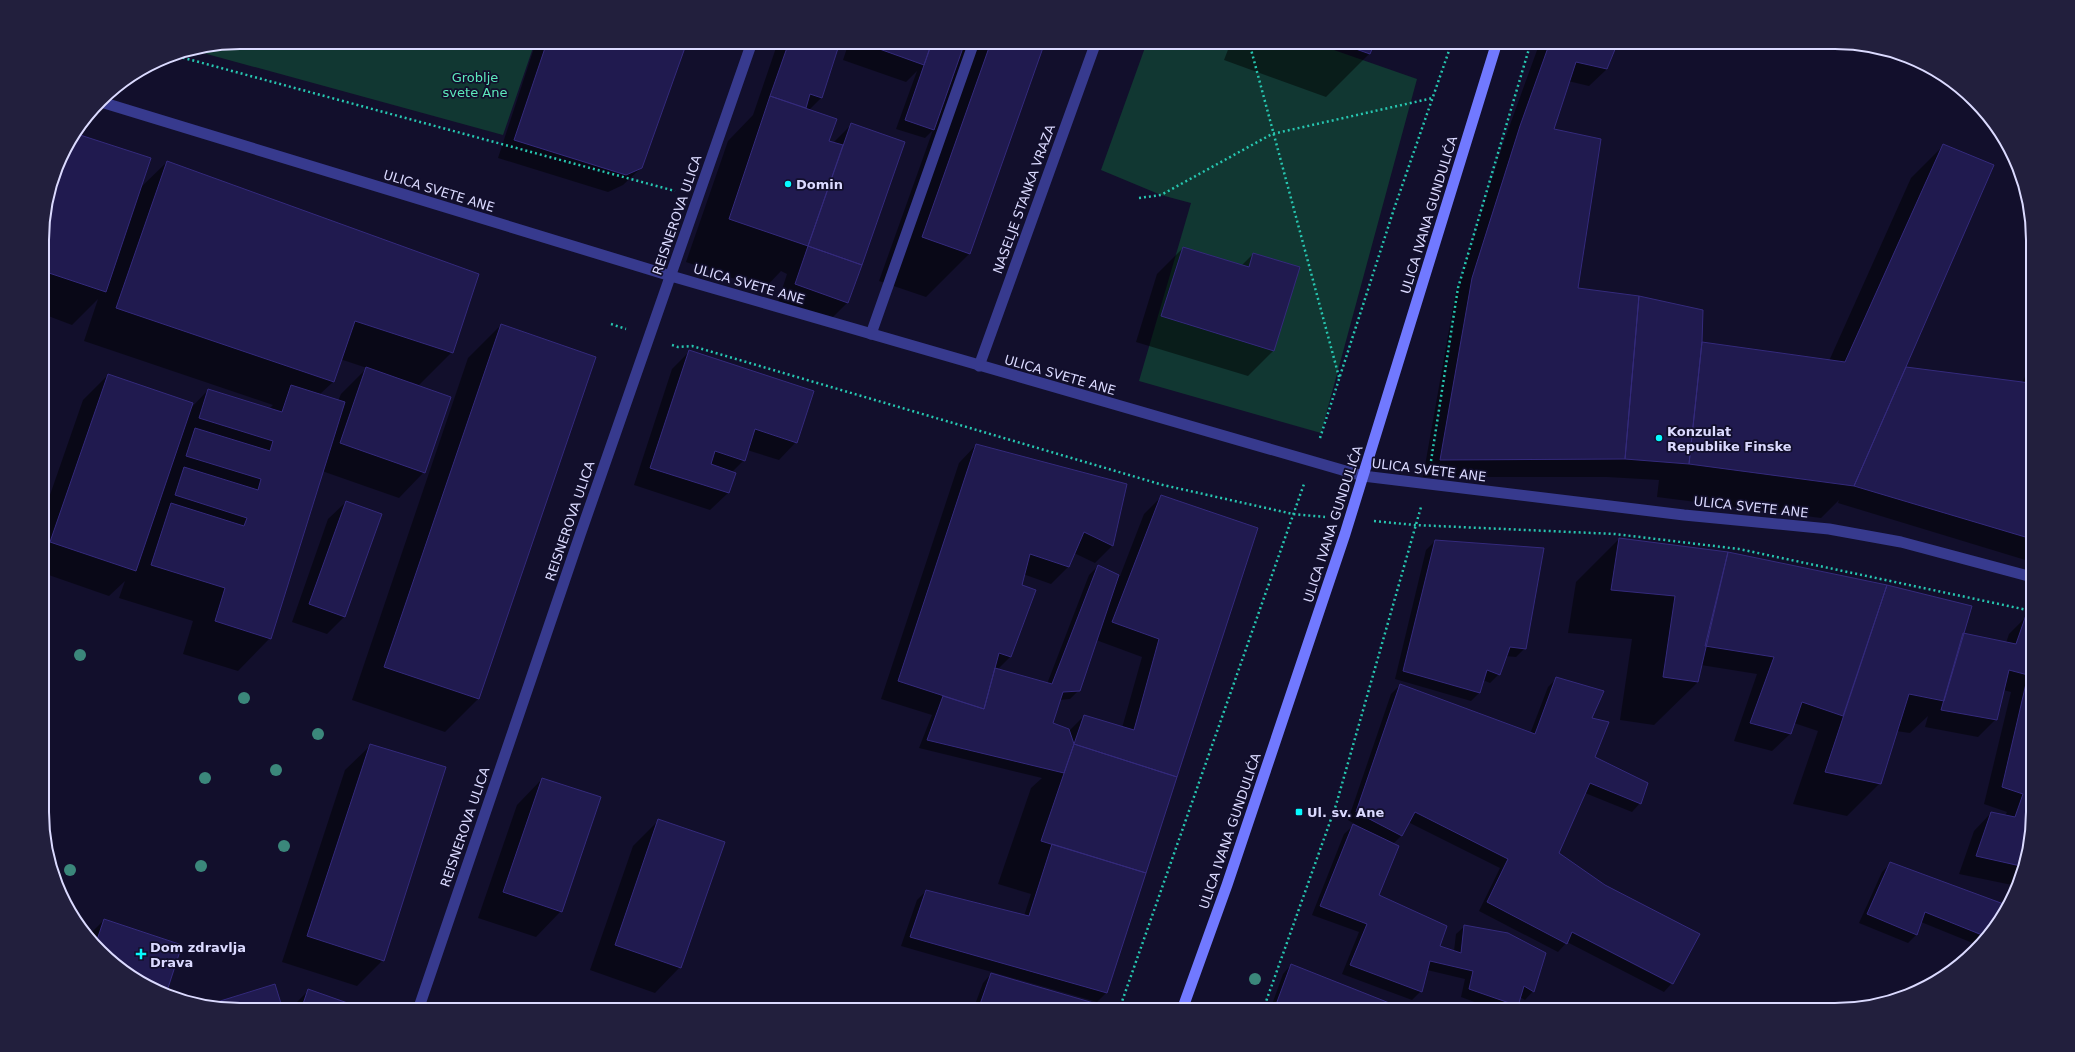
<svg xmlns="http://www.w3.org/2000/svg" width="2075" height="1052" font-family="'DejaVu Sans',sans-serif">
<rect width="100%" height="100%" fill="#120f2c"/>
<path fill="#113732" d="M240,42H535L503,135L196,51Z
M1147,42H1311L1417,79L1321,433L1139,381L1191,203L1161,195L1101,170Z"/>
<path fill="#0007" fill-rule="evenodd" d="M536,42H686L641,168L623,185L608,192L498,158Z
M778,42H840L821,98L809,110L828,141L833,143L851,125L848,302L830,320L778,302L787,274L781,271L764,289L686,262L728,141L753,115Z
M849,42H1044L969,254L926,297L879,281L933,130L925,138L896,129L917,71L906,82L843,60Z
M1231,42H1374L1369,54L1326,97L1224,60Z
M1540,42H1617L1607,69L1589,86L1568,81L1553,130L1576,288L1701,343L1829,361L1911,178L1944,145L1903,372L1907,368L2022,383L2032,362V562L1838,503L1839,500L1821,518L1657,497L1659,480L1607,477H1423L1455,296L1503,144Z
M76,135L150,159L139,189L167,162L452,352L419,385L411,382L410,384L424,472L399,498L322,471L270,638L238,671L183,654L193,621L119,598L125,581L109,596L43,573V515L83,400L108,375L191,408L208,390L269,409L273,405L84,341L98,299L72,325L43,314L42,227L62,153ZM340,359L367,368L341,394L338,401L319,395L333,382Z
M1183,248L1241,266L1253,254L1273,351L1248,376L1136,342L1157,274Z
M501,325L594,357L478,699L445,732L352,700L468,358Z
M690,351L796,442L779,460L747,450L744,460L732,472L728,493L710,510L634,485L672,369Z
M976,445L1126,484L1112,546L1095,563L1074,553L1069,566L1051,584L1023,574L1020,586L1035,591L1010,657L997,670L1047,684L1089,575L1098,566L1120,576L1144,514L1161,497L1257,528L1106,993L1097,1002L901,946L917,900L926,891L1024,916L1031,894L998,884L1031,788L1042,778L919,748L932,715L881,699L959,463ZM1096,640L1142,657L1122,728L1084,716L1068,732L1051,723L1059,700L1070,699L1079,690Z
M346,502L345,616L327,634L292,622L328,519Z
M1619,539L1728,553L1887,586L1963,634L2006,643L2009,634L2027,616L2032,618L2033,812L2026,863L2022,875L2012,885L1959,874L1974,831L1991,813L2005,816L2007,812L1984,804L2011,692L2003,690L1996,719L1978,737L1925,727L1928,716L1910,733L1896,731L1880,783L1847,816L1793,804L1818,731L1794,723L1790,734L1772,751L1734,741L1757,674L1701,665L1698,682L1654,725L1620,720L1632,639L1568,633L1576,582Z
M1435,541L1525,648L1516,657L1505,656L1499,674L1490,683L1483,680L1479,693L1471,701L1395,679L1426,550Z
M1557,678L1591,719L1594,758L1640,803L1632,812L1585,793L1557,854L1672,983L1664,992L1567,942L1558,952L1479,911L1500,868L1408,822L1401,836L1393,844L1377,896L1439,946L1454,951L1456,934L1465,926L1533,991L1525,1000L1520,997L1518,1005L1513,1010H1496L1461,997L1465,979L1427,970L1421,991L1412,1000L1342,974L1359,932L1312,915L1344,834L1353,826L1358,828V826L1348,820L1391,694L1400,685L1530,734L1548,687ZM1568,928L1671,982V984L1567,930Z
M371,745L383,960L357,986L282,962L345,770Z
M542,779L561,911L536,937L478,918L517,805Z
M659,820L680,967L655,993L590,970L633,846Z
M1891,863L2008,907L1980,946L1921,922L1917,934L1908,943L1859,923L1882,872Z
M104,920L181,945L165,994L153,990L110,961L87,937Z
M1291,965L1405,1010H1270L1283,974Z
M991,974L1094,1010H973L983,983Z
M274,986L281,1010H240L213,1007L218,1003Z
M308,991L354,1010H289Z"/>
<path fill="#201a4f" stroke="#342a7c" d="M547,42H687L642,168L626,175L514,140Z
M789,42H840L822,98L810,94L806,108L770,96Z
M860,42H932L924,65Z
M932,42H965L934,130L905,120Z
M991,42H1045L970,254L922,237Z
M1336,42H1375L1370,54Z
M1550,42H1618L1607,69L1576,62L1554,129L1601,139L1578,288L1639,296L1625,459L1440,460L1472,278L1520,126Z
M770,96L837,119L829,141L843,145L808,246L729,219Z
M851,123L905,142L862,265L808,246Z
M77,134L151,158L106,292L43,271L42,227L62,153Z
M1943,144L1994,165L1854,486L1689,464L1702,342L1845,362Z
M167,161L479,274L453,353L355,321L334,382L116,308Z
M808,246L862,265L848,303L795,284Z
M1183,247L1249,267L1253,253L1300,267L1274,351L1161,316Z
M1639,296L1703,310L1702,342L1689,464L1625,459Z
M501,324L596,357L479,699L384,667Z
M689,350L814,391L797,443L755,429L745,461L715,451L711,464L736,473L729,493L650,468Z
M366,367L451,397L425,473L340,443Z
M1906,367L2030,383L2032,380V539L1854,486Z
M108,374L193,403L136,571L50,542Z
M291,385L345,402L271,639L215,621L225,588L151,565L171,503L244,526L247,518L175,495L184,467L258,490L261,479L186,456L195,428L270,451L273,441L199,418L208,389L282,412Z
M976,444L1127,484L1113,546L1084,532L1069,567L1030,554L1022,585L1036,590L1011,657L999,653L984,709L898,681Z
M1161,495L1258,528L1177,777L1074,744L1084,715L1134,730L1159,639L1112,622Z
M346,501L382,514L345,617L309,604Z
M1619,538L1728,552L1698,682L1663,677L1675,596L1611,590Z
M1435,540L1544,548L1526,649L1510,647L1500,675L1487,670L1480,693L1403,671Z
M1728,552L1887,585L1843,716L1802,702L1791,734L1750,723L1774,657L1705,646Z
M1098,565L1119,575L1080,691L1063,692L1053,723L1069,729L1074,744L1064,773L927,740L943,696L984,709L995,668L1052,684Z
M1887,585L1972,606L1944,701L1909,694L1881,784L1825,772Z
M2026,615L2032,617L2033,812L2025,867L1976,856L1991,812L2015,817L2023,794L2002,787L2028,675L2009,670L1997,720L1941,710L1963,633L2016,644Z
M1556,677L1604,691L1592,718L1609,722L1595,757L1648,783L1641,804L1590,783L1559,853L1605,885L1700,934L1673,984L1572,932L1567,944L1487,902L1508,859L1415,812L1402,836L1356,812L1400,684L1535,734Z
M370,744L446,767L384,961L307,936Z
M1074,744L1177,777L1146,873L1041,841Z
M542,778L601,797L562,912L503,892Z
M658,819L725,842L681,968L615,945Z
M1353,824L1399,846L1379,895L1447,926L1440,946L1461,953L1464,925L1508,933L1546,953L1534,992L1524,986L1518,1006L1469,989L1473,971L1430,961L1422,992L1350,965L1367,924L1320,906Z
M1052,844L1146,873L1107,993L910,937L926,890L1029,916Z
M1890,862L2009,906L1987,937L1925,912L1917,935L1867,914Z
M104,919L182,945L166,994L153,990L110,961L95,946Z
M1291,964L1407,1010H1274Z
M991,973L1097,1004L1095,1010H978Z
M275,984L283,1010L219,1008L217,1002Z
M308,989L356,1006L355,1010H301Z"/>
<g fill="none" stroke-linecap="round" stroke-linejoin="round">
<path stroke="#27c6b0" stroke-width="2.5" stroke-dasharray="2 3" stroke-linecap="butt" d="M1249,42L1339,377
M173,55L675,191
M1139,198L1161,195L1272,134L1433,98
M611,324L626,329
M672,345L678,347L692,346L1163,485L1293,514L1325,517
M1320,438L1394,209L1452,42
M1431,461L1458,288L1531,42
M1374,521L1415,525L1615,534L1739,549L2032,611
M1119,1010L1304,484
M1263,1010L1336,805L1421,507"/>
<path stroke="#373a8e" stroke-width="11" d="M871,334L974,42"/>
<path stroke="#373a8e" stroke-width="11" d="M101,102L671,276
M979,366L1096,42
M1363,476L1684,515L1829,529L1901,542L2032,577"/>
<path stroke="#373a8e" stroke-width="11" d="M671,276L1363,476
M418,1010L580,535L752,42"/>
<path stroke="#7179ff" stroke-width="11" d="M1182,1010L1227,885L1345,534L1497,42"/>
</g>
<g fill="#3b877b">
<circle cx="80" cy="655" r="6"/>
<circle cx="244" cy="698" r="6"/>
<circle cx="318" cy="734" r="6"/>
<circle cx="276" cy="770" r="6"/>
<circle cx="205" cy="778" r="6"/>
<circle cx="284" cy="846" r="6"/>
<circle cx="201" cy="866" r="6"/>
<circle cx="70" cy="870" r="6"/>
<circle cx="1255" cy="979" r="6"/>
</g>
<g fill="#06faff" stroke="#120f2c" stroke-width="1.5">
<circle cx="788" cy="184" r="4"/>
<circle cx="1659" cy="438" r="4"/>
<rect x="1295" y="808" width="8" height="8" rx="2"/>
<path d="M139 948h4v4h4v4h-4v4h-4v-4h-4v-4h4z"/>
</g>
<g text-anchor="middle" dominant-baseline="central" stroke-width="3.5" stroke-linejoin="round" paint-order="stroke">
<g font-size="13" fill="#5ce9bb" stroke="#120f2c">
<text x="475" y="77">Groblje<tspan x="475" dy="15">svete Ane</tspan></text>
</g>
<g font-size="13" font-weight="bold" fill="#dbdaff" stroke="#120f2c" text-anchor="start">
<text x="796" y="184">Domin</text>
<text x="1667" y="431">Konzulat<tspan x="1667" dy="15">Republike Finske</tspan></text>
<text x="1307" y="812">Ul. sv. Ane</text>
<text x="150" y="947">Dom zdravlja<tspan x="150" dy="15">Drava</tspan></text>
</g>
<g font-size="13" fill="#dbdaff" stroke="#120f2c">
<text transform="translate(439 191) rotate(17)">ULICA SVETE ANE</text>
<text transform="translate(1024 199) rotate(-70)">NASELJE STANKA VRAZA</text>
<text transform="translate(677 215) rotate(-71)">REISNEROVA ULICA</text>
<text transform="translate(1429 215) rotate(-73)">ULICA IVANA GUNDULIĆA</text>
<text transform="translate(749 284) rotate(16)">ULICA SVETE ANE</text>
<text transform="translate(1060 375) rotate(16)">ULICA SVETE ANE</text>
<text transform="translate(1429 470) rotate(7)">ULICA SVETE ANE</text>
<text transform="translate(1751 507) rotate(6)">ULICA SVETE ANE</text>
<text transform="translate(570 521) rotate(-71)">REISNEROVA ULICA</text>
<text transform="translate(1333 524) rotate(-72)">ULICA IVANA GUNDULIĆA</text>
<text transform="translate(465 827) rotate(-71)">REISNEROVA ULICA</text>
<text transform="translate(1230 831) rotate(-71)">ULICA IVANA GUNDULIĆA</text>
</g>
</g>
<path d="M0 0H2075V1052H0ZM240 49H1835A191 191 0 0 1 2026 240V812A191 191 0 0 1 1835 1003H240A191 191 0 0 1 49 812V240A191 191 0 0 1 240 49Z" fill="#221f3d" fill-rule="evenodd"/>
<path fill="none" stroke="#dbdaff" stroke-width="2" d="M240 49H1835A191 191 0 0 1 2026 240V812A191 191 0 0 1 1835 1003H240A191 191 0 0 1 49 812V240A191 191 0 0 1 240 49Z"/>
</svg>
